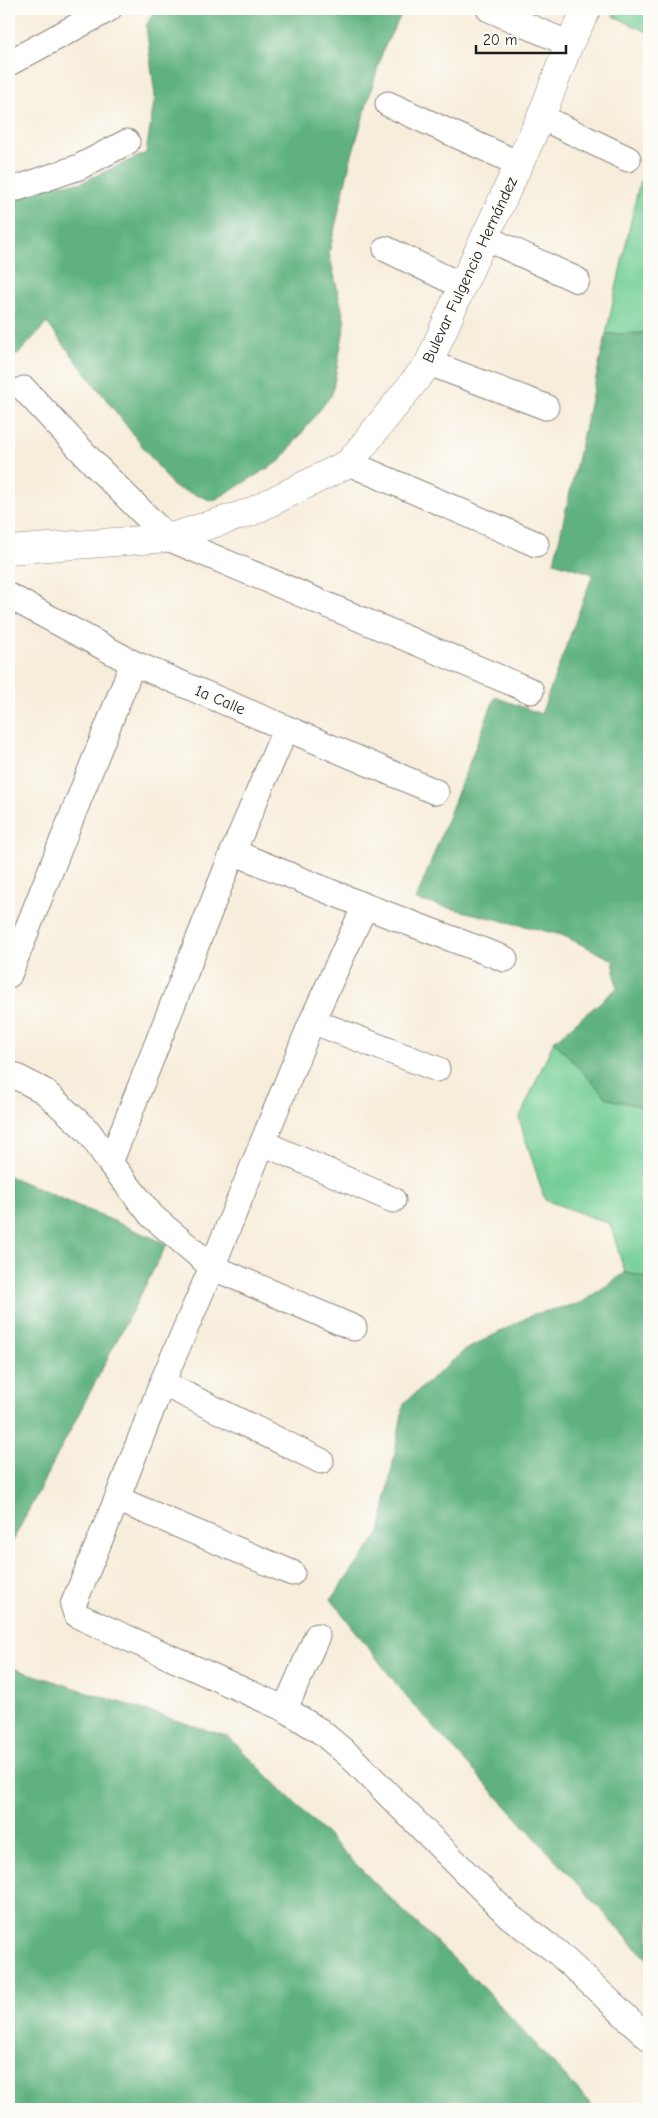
<svg xmlns="http://www.w3.org/2000/svg" width="658" height="2118" font-family="'Comic Neue',sans-serif">
<rect width="100%" height="100%" fill="#fdfcf7"/>
<filter id="ink" filterUnits="userSpaceOnUse"><feTurbulence type="fractalNoise" baseFrequency=".02" numOctaves="2"/><feDisplacementMap in="SourceGraphic" scale="10" xChannelSelector="R" yChannelSelector="G"/><feConvolveMatrix kernelMatrix="1 2 1 2 8 2 1 2 1" color-interpolation-filters="sRGB"/></filter>
<filter id="wash" filterUnits="userSpaceOnUse"><feTurbulence type="fractalNoise" baseFrequency=".0096" numOctaves="4" result="noise"/><feDisplacementMap in="SourceGraphic" scale="20" xChannelSelector="R" yChannelSelector="G"/><feGaussianBlur stdDeviation="1.12" result="paint"/><feColorMatrix in="noise" values="0 0 0 0 0 0 0 0 0 0 0 0 0 0 0 0 0 1.4 0 .05"/><feComposite in="paint" operator="in"/></filter>
<g filter="url(#wash)">
<rect width="100%" height="100%" fill="#f7eddb"/>
<path fill="#74cf96" stroke="#487659" d="M616,9H649V33L613,16Z
M649,160V333L606,334L638,189Z
M554,1041L608,1099L649,1108V1277L625,1273L610,1224L545,1200L519,1119Z"/>
<path fill="#5fb27f" stroke="#3e674e" d="M155,9H404L383,50L351,158L329,253L345,323L332,394L280,461L213,501L174,487L47,323L17,355L9,348V187L80,183L146,153L155,96L146,26Z
M649,333V1108L608,1099L554,1041L617,988L613,960L562,935L416,900L495,697L541,714L593,574L554,562L606,334Z
M9,1176L167,1244L9,1548Z
M625,1273L649,1277V1960L637,1949L408,1699L331,1599L380,1533L404,1403L465,1350L534,1314L581,1303Z
M9,1667L229,1737L382,1890L484,1988L595,2109H9Z"/>
</g>
<g filter="url(#ink)">
<g fill="none" stroke-linecap="round" stroke-linejoin="round">
<defs>
<path id="minor" d="M489,9L569,44
M9,63L109,9
M388,104L519,164
M541,117L628,159
M9,187L18,188L79,167L127,142
M484,237L577,280
M386,249L462,286
M429,363L546,407
M24,389L97,467L168,538L531,691
M349,463L536,544
M9,596L133,663L436,792
M233,852L365,906L505,959
M365,906L312,1021L212,1267L162,1383L117,1499L73,1605L76,1614L83,1618L285,1709L320,1731L351,1757L509,1916L557,1952L649,2038
M9,975L133,663
M312,1021L437,1069
M9,1073L44,1091L89,1132L110,1163L152,1216L212,1267L354,1328
M263,1143L393,1200
M110,1163L233,852L286,728
M162,1383L321,1461
M117,1499L292,1573
M285,1709L317,1636"/>
<path id="tertiary" d="M9,550L168,538L251,512L349,463L429,363L462,286L541,117L569,44L587,9"/>
</defs>
<use href="#minor" stroke="#8a847c" stroke-width="27"/>
<use href="#tertiary" stroke="#8a847c" stroke-width="29"/>
<use href="#minor" stroke="#fff" stroke-width="25"/>
<use href="#tertiary" stroke="#fff" stroke-width="28"/>
</g>
</g>
<g text-anchor="middle" dominant-baseline="central" stroke-width="4" stroke-linejoin="round" paint-order="stroke">
<g font-size="16" fill="#1c1c1c" stroke="#fdfcf7">
<text transform="translate(470 270) rotate(-65)">Bulevar Fulgencio Hernández</text>
<text transform="translate(220 700) rotate(23)">1a Calle</text>
</g>
</g>
<rect width="658" height="2118" fill="none" stroke="#fdfcf7" stroke-width="30"/>
<path d="M476 45v8h90v-8" fill="none" stroke="#1c1c1c" stroke-width="2.5"/>
<text x="483" y="45" font-size="15" fill="#1c1c1c" stroke="#fdfcf7" stroke-width="4" paint-order="stroke">20 m</text>
</svg>
